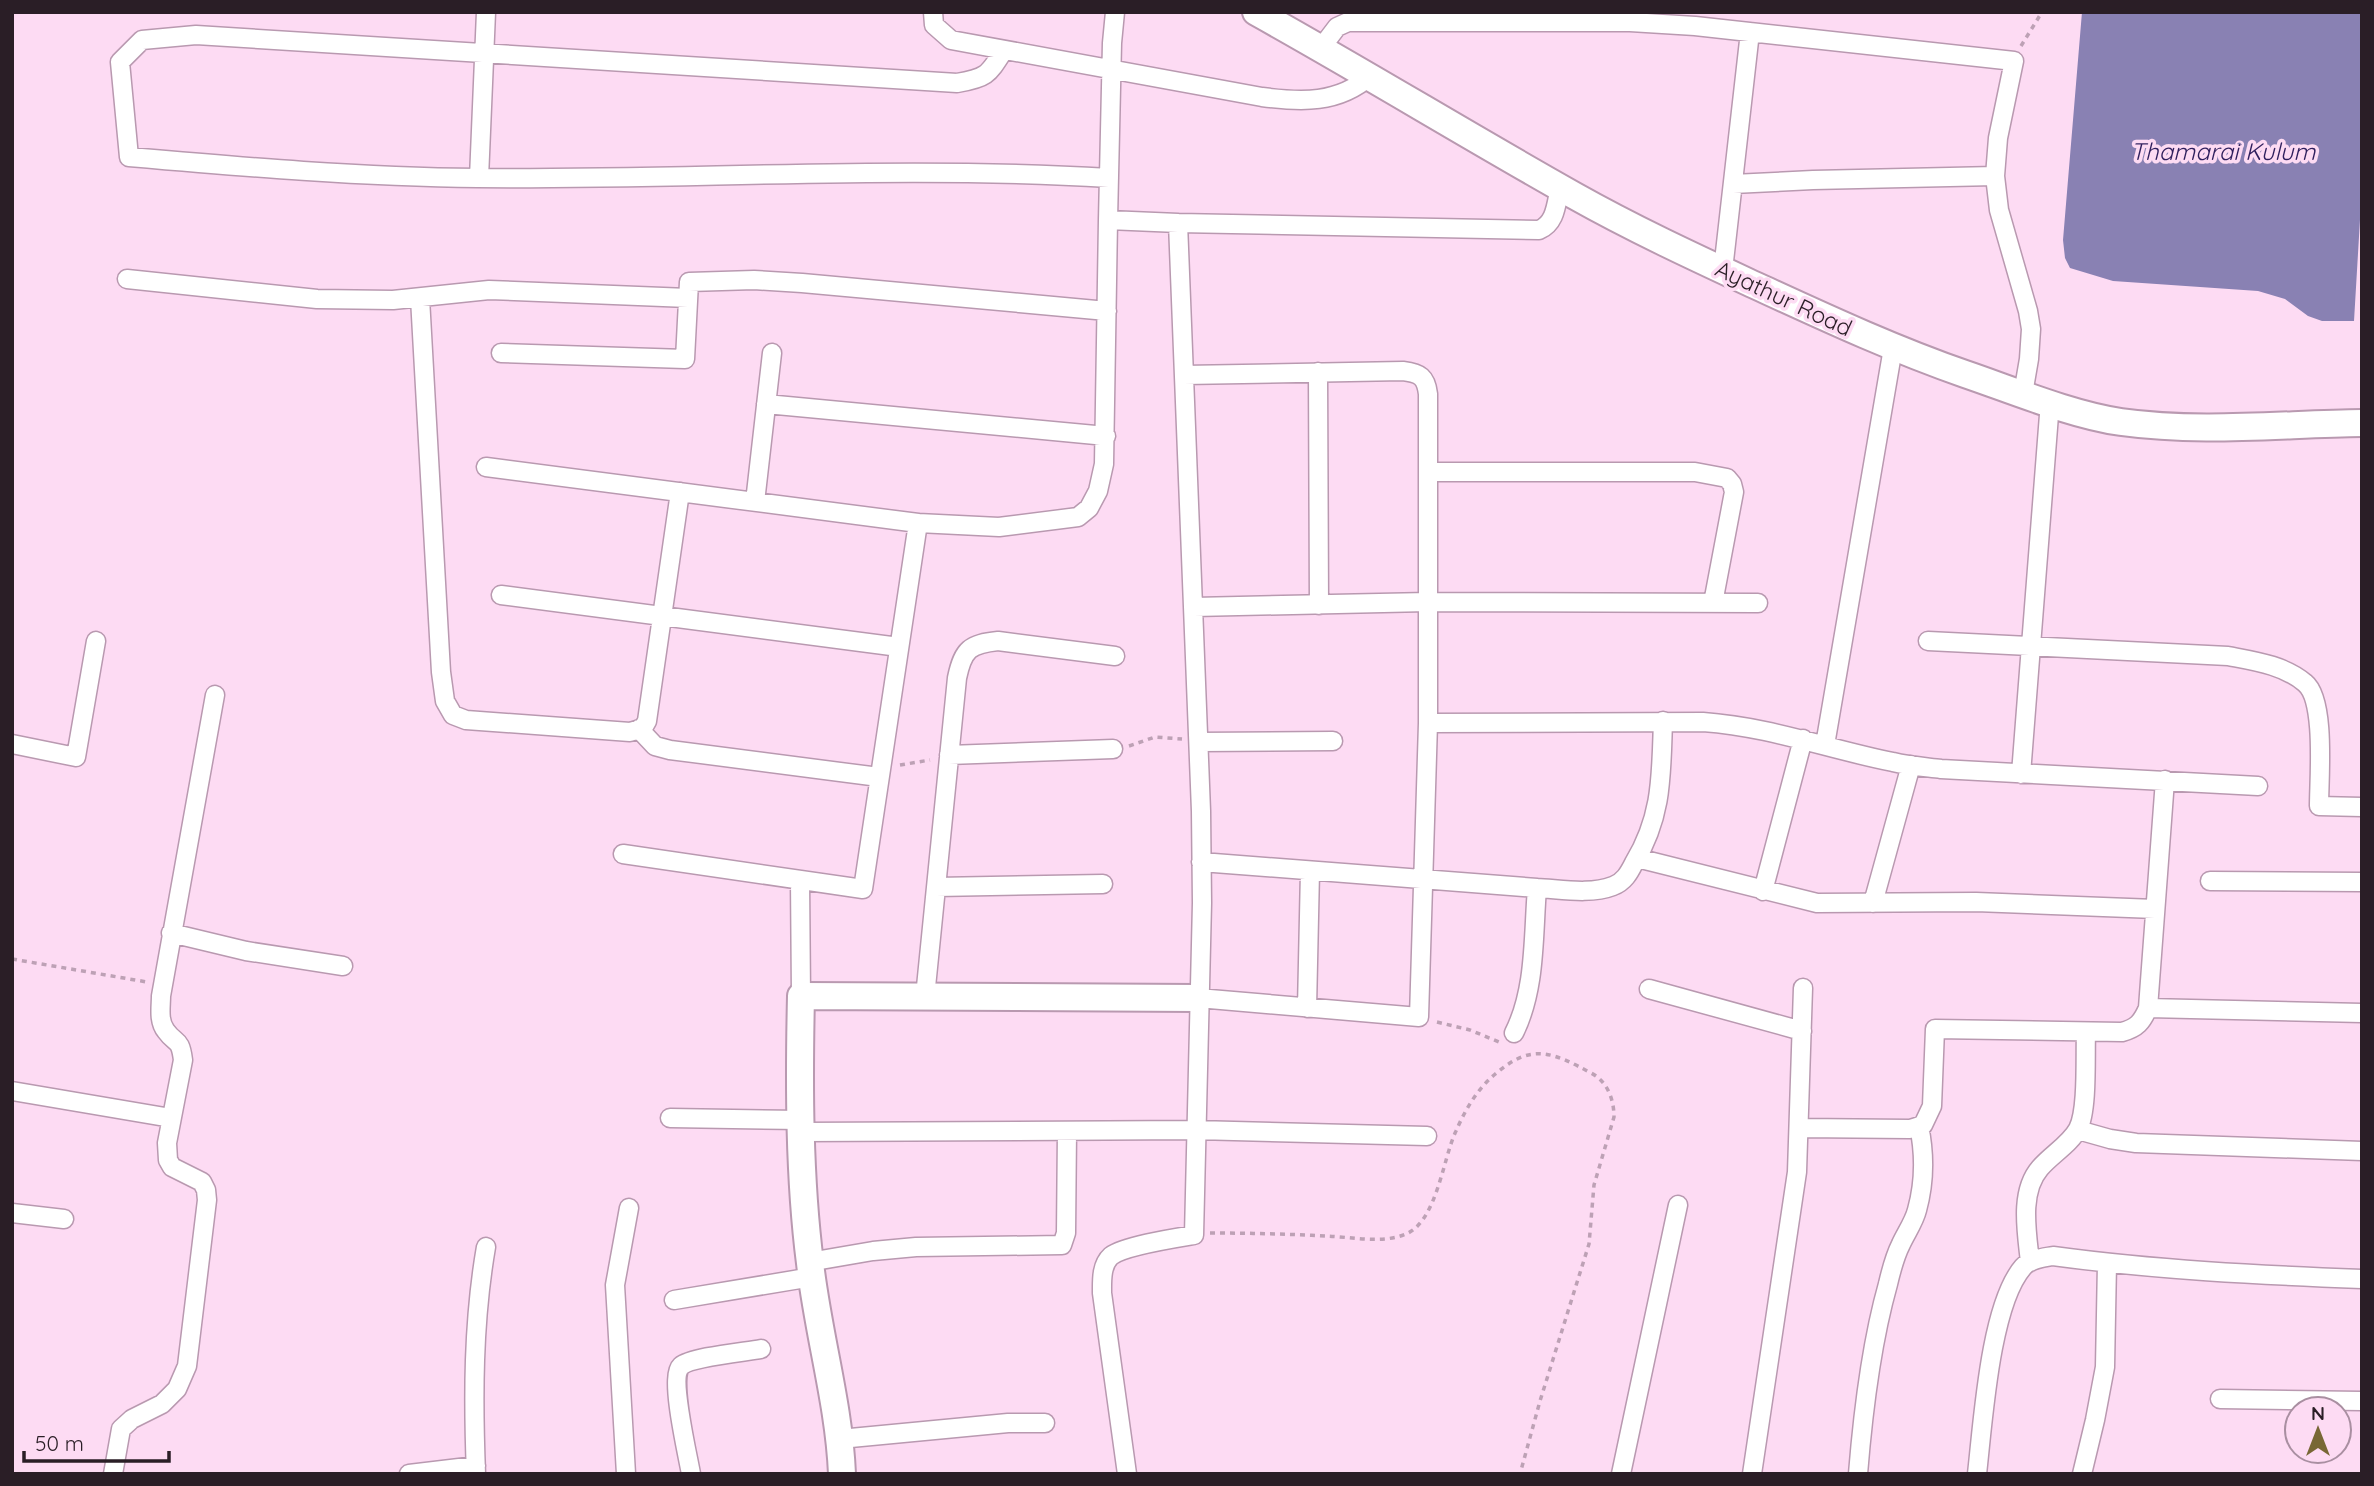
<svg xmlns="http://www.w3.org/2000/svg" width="2374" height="1486" font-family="Quicksand,sans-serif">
<rect width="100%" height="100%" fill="#fddbf3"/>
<path fill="#8981b3" d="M2082,12H2362V186L2354,321H2322L2308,316L2285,299L2258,291L2113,281L2070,268L2065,258L2063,240Z"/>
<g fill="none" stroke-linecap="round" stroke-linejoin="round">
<defs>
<path id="street" d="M933,12L934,25L951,40L1262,97C1301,102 1338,104 1370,76
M1115,12L1112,43L1108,220L1178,223L1201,811L1202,903L1194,1235C1176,1238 1124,1246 1111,1256C1101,1265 1102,1281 1102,1293L1127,1474
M1321,48L1337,27L1348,22H1630L1695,26L2014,61L1998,138L1995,176L1999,210L2028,311L2031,329L2029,359L2023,394
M1004,50C988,75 987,78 957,83L196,35L142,40L120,62L129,157C245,167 361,177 478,178C689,180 899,165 1109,178
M479,178L486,12
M1733,184L1813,180L1995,176
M1178,223L1539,230C1556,223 1556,204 1560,187
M1723,270L1750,32
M127,279L317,299L393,300L489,290L688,298
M420,298L441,672L445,701L453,715L466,720L630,732L643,728L647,721L680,492
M501,353L685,359L689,282L754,280L802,283L1107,311
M1318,372L1319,605
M1184,375L1403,371C1420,373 1426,377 1428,394V723L1419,1017L1198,998
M766,404L1106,436
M486,467L918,523L999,527L1078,517L1089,508L1098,491L1104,464L1108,220
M1428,472H1695L1727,478L1732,484L1734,492L1713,603
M755,502L772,353
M501,595L899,647
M1194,607L1428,602L1758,603
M1928,641L2228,656C2254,661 2284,665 2305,683C2326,700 2319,779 2319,806L2362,807
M1428,723L1703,722C1771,727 1827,749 1893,762C1909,766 1925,767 1941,769L2258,786
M639,729L655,746L670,750L879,777
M1199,742L1333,741
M12,744L76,757L96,641
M1825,745L1893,348
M949,755L1113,749
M2021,774L2050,402
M623,854L863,889L918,523
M1637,858L1817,903L1976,902L2155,909
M1201,862L1537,888C1560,889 1590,895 1613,886C1624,882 1629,873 1634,863C1663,815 1661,774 1663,721
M800,880L801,996
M2210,881L2362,882
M936,887L1103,884
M1763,891L1803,739
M1873,903L1911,765
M171,933L246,951L343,966
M1649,989L1802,1031
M925,997L957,678C963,649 970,644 998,641L1115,656
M1307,1008L1310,871
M2148,1008L2362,1013
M1514,1033C1536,989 1533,937 1537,888
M12,1091L171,1118
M670,1118L802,1120
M1800,1128L1910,1129L1923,1125L1932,1106L1935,1029L2122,1032C2137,1028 2142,1022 2148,1008L2165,780
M2078,1130L2110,1139L2136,1143L2362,1151
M802,1132L1196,1130L1427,1136
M12,1213L64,1219
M809,1262L873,1251L916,1247L1062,1245L1066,1233L1067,1131
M2030,1262C2027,1233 2019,1192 2040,1168C2051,1155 2070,1144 2078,1129C2088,1110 2085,1056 2086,1032
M674,1300L812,1277
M2220,1399L2362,1401
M840,1439L1008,1423H1045
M113,1474L121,1429L132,1419L162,1404L177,1389L187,1366L207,1200L206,1190L202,1182L172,1167L168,1160L167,1143L183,1060C180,1037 176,1045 166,1031C158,1021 161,1007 161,996L215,695
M409,1474L476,1466
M476,1474C473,1398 473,1322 486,1247
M626,1474L615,1285L629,1208
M691,1474C688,1456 669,1377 681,1366C691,1357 745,1352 761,1349
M1621,1474L1678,1205
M1752,1474L1797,1172L1803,988
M1858,1474C1863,1412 1871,1344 1888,1284C1891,1271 1895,1256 1901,1244C1906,1233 1914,1222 1917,1210C1925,1181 1925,1155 1919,1126
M1977,1474C1983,1422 1990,1305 2023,1267C2030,1259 2042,1258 2053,1256C2156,1270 2258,1275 2362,1279
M2082,1474L2095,1420L2105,1367L2107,1263"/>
<path id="secondary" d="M1256,12C1364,72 1468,136 1575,196C1632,228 1690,255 1748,282C1820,315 1890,348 1965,374C2012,390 2072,415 2121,422C2200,433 2282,424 2362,423
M842,1474C839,1403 818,1334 810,1263C799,1177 799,1083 801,996L1198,998"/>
</defs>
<use href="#street" stroke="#b999b0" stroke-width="21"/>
<use href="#secondary" stroke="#b999b0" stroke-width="30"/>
<path stroke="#bda1b5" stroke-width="3.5" stroke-dasharray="5 5" stroke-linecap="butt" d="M2021,46L2042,12
M1129,746L1155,737L1182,739
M900,765L930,760
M12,959L147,982
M1437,1022L1470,1030L1499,1042
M1210,1233C1249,1233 1288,1234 1327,1236C1351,1237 1383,1244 1406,1234C1437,1221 1443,1158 1456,1131C1466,1108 1479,1086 1499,1071C1533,1043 1554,1053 1591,1073C1607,1081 1614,1099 1614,1117L1594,1185L1589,1244L1540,1401L1520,1474"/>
<use href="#street" stroke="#fff" stroke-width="18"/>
<use href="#secondary" stroke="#fff" stroke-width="26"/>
</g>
<g text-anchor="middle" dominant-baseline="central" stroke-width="7" stroke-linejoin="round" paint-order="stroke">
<g font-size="23" fill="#2a1e26" stroke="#fddbf3">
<text transform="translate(1784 298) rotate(25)">Ayathur Road</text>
</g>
<g font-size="24" font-style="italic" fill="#2f1f5d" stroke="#fddbf3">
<text x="2223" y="151">Thamarai Kulum</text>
</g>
</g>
<rect width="2374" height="1486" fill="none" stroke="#2a1e26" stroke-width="28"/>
<g transform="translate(2318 1430)"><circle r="33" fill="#fddbf3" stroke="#a98fa1" stroke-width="2"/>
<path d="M0-5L12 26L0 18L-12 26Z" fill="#786735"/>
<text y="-10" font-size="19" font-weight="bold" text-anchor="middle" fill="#2a1e26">N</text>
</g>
<path d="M24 1451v10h145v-10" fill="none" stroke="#2a1e26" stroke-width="3.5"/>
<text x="35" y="1451" font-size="21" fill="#2a1e26" stroke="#fddbf3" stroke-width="5" paint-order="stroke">50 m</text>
</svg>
